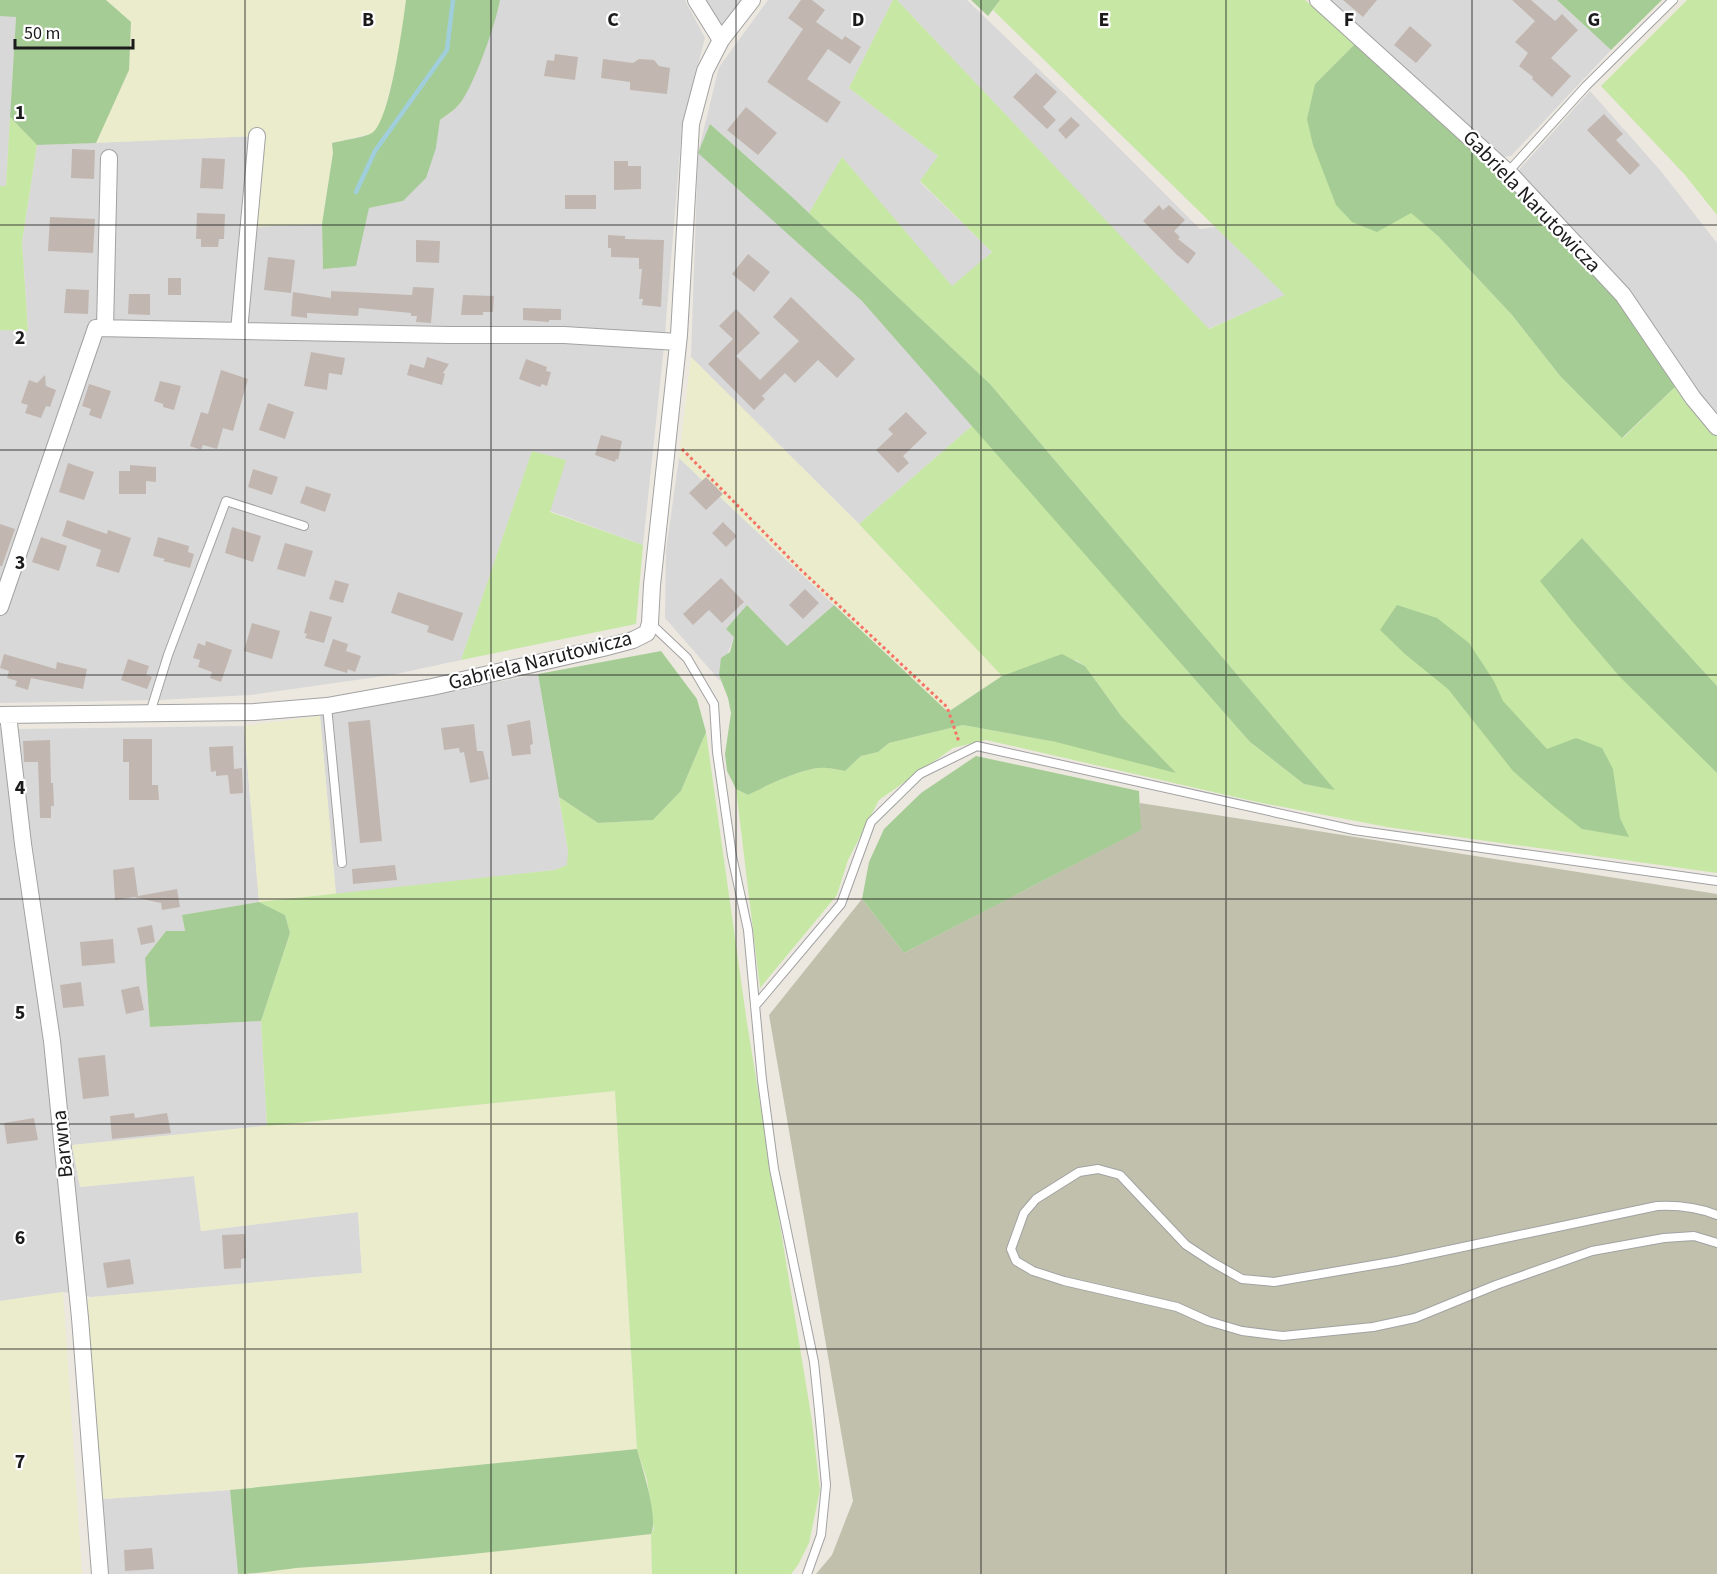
<svg xmlns="http://www.w3.org/2000/svg" width="1717" height="1574" font-family="'Source Sans 3',sans-serif">
<rect width="100%" height="100%" fill="#ece8e0"/>
<path fill="#d9d8d8" d="M500,0H685L705,38L682,126L664,346L643,545L550,511L532,452L461,660L391,675L250,695L158,700L0,703V330H28L22,242L37,145L257,136L250,227L322,224L323,269L369,208L403,201L436,148L440,120L454,110L498,10Z
M703,0H742L722,30Z
M768,0H893L849,88L938,156L920,182L992,252L952,287L842,158L809,213L710,124L861,300L973,425L859,524L691,357L698,153L719,67Z
M897,0H967L1083,112L1200,229L1216,227L1286,295L1208,329Z
M1325,0H1557L1611,50L1511,156L1503,157Z
M0,16H16L6,186H0Z
M1590,91L1660,170L1717,243V436L1676,386L1614,296L1507,183Z
M679,458L834,605L787,646L747,605L719,675L721,682L665,618L666,550Z
M538,674L569,857L568,865L555,870L336,895L320,716Z
M244,726L259,902L182,915L185,931H166L145,959L150,1027L261,1021L267,1126L72,1145L80,1187L194,1176L201,1231L358,1212L362,1273L92,1297L63,1292L0,1301V728H5L59,1081L18,729Z
M230,1490L238,1574H104L103,1499Z"/>
<path fill="#c0c0ac" d="M1140,803L1717,894V1574H816L832,1555L853,1501L769,1015L862,899L904,953L1140,830Z"/>
<path fill="#eaeccb" d="M106,0H406L401,43L382,122L373,133L332,143L333,153L322,224L250,227L257,136L96,143L129,70L131,22Z
M691,357L859,524L1002,676L948,712L679,458Z
M320,716L336,895L259,902L244,726Z
M615,1091L637,1449L230,1490L103,1499L85,1302L92,1297L362,1273L358,1212L201,1231L194,1176L80,1187L72,1145Z
M63,1292L82,1574H0V1301Z
M651,1534L652,1574H259L277,1569L386,1563Z"/>
<path fill="#c7e7a5" d="M893,0H897L1209,329L1285,295L993,10L1000,0H1305L1357,42L1315,84L1411,212L1438,236L1512,315L1561,377L1623,438L1676,386L1717,436V686L1582,538L1699,754L1717,773V873L1387,827L1257,802L986,740L953,748L879,800L848,860L837,895L760,988L736,789L748,795C766,786 806,766 826,768C832,768 839,770 845,771L861,756L878,752L889,743L963,725L1056,742H1144L1122,717L1085,666L1076,660L1041,663L1002,676L859,524L973,425L1250,742L1304,784L1334,789L990,384L809,213L842,157L952,286L992,252L920,181L938,156L849,88Z
M1687,0H1717V215L1685,175L1601,86Z
M10,117L37,145L22,242L28,331L0,330V186H6Z
M532,451L566,460L550,512L643,545L636,624L461,660Z
M706,732L747,1023L812,1421L820,1490L809,1543L798,1565L791,1574H652L651,1534L654,1529L647,1480L637,1449L615,1091L267,1126L261,1021L290,933L285,915L259,902L555,870L567,865L568,851L559,797L598,823L653,820L681,791Z"/>
<path fill="#a6cc95" d="M0,0H106L131,22L129,70L96,143L37,145L10,117L16,17L0,16Z
M406,0H500C496,23 475,83 461,102C455,110 448,114 440,120L436,148L426,178L403,201L369,208L356,266L323,269L322,224L333,153L332,143C343,140 363,138 372,133C390,122 403,23 406,0Z
M971,0H1000L988,16Z
M1557,0H1662L1611,50Z
M1357,42L1507,183L1614,296L1676,386L1622,438L1561,377L1512,315L1438,236L1411,213L1377,232L1352,222L1336,205L1313,145L1307,119L1315,84Z
M710,124L792,197L990,384L1335,790L1304,784L1250,742L861,300L698,153Z
M1582,538L1717,686V773L1620,677L1572,621L1540,581Z
M747,605L787,646L834,605L948,712L1002,676L1062,654L1085,666L1122,717L1176,773L1056,742L963,725L889,743L878,752L861,756L845,771C839,770 832,768 826,768C806,766 766,786 748,795L736,789L727,771L725,754L731,713L728,698L719,675L721,658L730,652L734,637L726,629Z
M1397,605L1437,618L1469,643L1494,681L1503,701L1547,749L1576,738L1602,748L1613,769L1620,818L1629,837L1582,829L1553,806L1513,771L1448,689L1406,655L1380,630Z
M661,651L697,699L706,732L681,791L653,820L598,823L559,797L538,674Z
M976,756L1139,791L1141,830L904,953L862,899L869,862L884,829L921,793Z
M259,902L285,915L290,933L261,1021L150,1027L145,958L166,931H185L182,915Z
M637,1449C642,1467 659,1519 651,1534C537,1547 424,1561 310,1567C286,1568 263,1574 238,1574L230,1490Z"/>
<g fill="none" stroke-linecap="round" stroke-linejoin="round">
<path stroke="#a0ceda" stroke-width="4.5" d="M356,192L375,151L447,50L453,0"/>
</g>
<path fill="#c1b7b0" d="M801,0H812L825,10L816,22L842,40L845,36L861,47L850,64L828,49L807,79L841,102L827,123L767,82L803,29L788,18Z
M1343,0H1377L1363,17Z
M1512,0H1531L1555,21L1562,14L1578,30L1551,58L1571,76L1552,97L1532,79L1533,77L1519,66L1528,53L1515,42L1535,21Z
M1410,26L1432,45L1416,63L1394,45Z
M555,54L578,57L575,80L544,76L547,60L554,61Z
M603,59L633,63L639,59L654,60L659,66L670,68L667,94L630,90V82L601,78Z
M1036,73L1057,92L1043,107L1056,120L1047,129L1013,97Z
M746,107L777,133L758,155L727,130Z
M1604,114L1623,134L1616,140L1640,165L1630,175L1587,130Z
M1071,117L1080,125L1066,139L1058,130Z
M72,149L95,150L94,179L71,178Z
M202,158L225,159L223,189L200,188Z
M614,161H628V166H641V189L614,190Z
M565,195H596V209H565Z
M1159,205L1163,210L1169,205L1185,220L1174,231L1180,237L1178,239L1196,253L1188,264L1177,255L1143,221Z
M197,213L225,214L224,239H219L218,247H201V239H196Z
M50,217L95,219L93,253L48,251Z
M608,235L625,236V239L664,240L661,307L642,305L643,299H639L642,269H639V258L611,257V248H608Z
M416,240L440,241L439,263L416,262Z
M748,254L770,272L754,292L732,274Z
M268,257L295,260L291,293L264,290Z
M168,278H181V295H168Z
M413,287L434,288L431,323L416,322L417,316H411V313L359,308L358,316L307,313V318L291,316L293,292L331,298V291L412,295Z
M66,289L89,290L88,314L64,313Z
M129,294H150V315L128,314Z
M463,295L494,296L493,312H483V315H461Z
M791,297L855,359L837,378L818,360L795,383L785,373L762,396L765,399L754,410L708,364L733,339L719,326L736,309L760,333L736,356L760,380L799,341L773,317Z
M523,308L561,309V320H549V322L523,320Z
M311,352L345,358L342,375L329,373L327,390L304,386Z
M427,357L449,364L443,373L445,374L442,385L407,375L410,364L424,368Z
M526,359L547,367L546,371L551,372L547,386L542,384L540,387L519,379Z
M221,370L248,379L233,431L223,428L217,449L203,445L201,450L190,446L201,412L208,414Z
M45,375L46,386L56,390L50,407L46,406L41,418L25,413L28,405L21,403L29,380L37,383Z
M160,381L181,386L174,410L163,407V404L154,401Z
M89,384L111,391L101,419L89,415L91,409L82,406Z
M268,403L294,412L285,439L259,430Z
M906,412L927,433L903,456L909,463L898,473L876,450L893,434L888,429Z
M601,435L622,441L618,460L616,459L615,462L595,455Z
M68,463L94,472L84,500L59,492Z
M130,465L156,467V482L146,481V494H119V471H130Z
M253,469L278,477L272,495L248,487Z
M706,477L723,494L706,510L689,493Z
M306,486L331,494L325,512L300,503Z
M67,520L107,534L108,530L131,538L119,573L96,566L101,550L62,536Z
M723,522L737,536L726,547L712,533Z
M0,524L15,529L2,566H0Z
M232,527L261,536L253,562L225,553Z
M41,537L67,546L59,571L32,562Z
M158,537L189,546L188,552L194,554L190,568L163,561L165,559L153,556Z
M285,543L313,551L305,577L277,569Z
M721,578L744,602L722,623L709,610L693,625L683,614Z
M335,580L349,584L343,603L329,599Z
M805,589L819,603L803,619L789,605Z
M398,592L463,613L453,641L427,632L429,626L391,613Z
M310,611L332,617L324,643L305,638L307,634L304,633Z
M252,623L280,631L272,659L244,651Z
M333,639L348,644L346,651L361,656L355,672L348,669L347,673L324,666Z
M206,641L232,650L221,682L210,678L212,672L198,667L200,660L193,658L198,643L205,646Z
M4,654L56,669L57,662L87,669L83,689L31,678L28,690L15,686L17,681L7,678L9,671L0,668Z
M128,659L149,666L146,675L152,677L147,689L121,680Z
M370,720L382,841L360,843L348,722Z
M530,720L533,744L530,745L531,754L512,756L507,725Z
M474,724L477,751H483L489,779L470,783L464,752L460,753L459,748L444,750L441,728Z
M123,739H152V785H158L159,800H129V762H123Z
M50,740L51,783H53L54,806H51V818H40L38,762H24L23,741Z
M233,746L234,769L242,768L243,793L230,794L228,775L216,776V771L211,772L209,747Z
M395,865L397,880L353,884L352,869Z
M134,867L138,896L177,889L180,907L162,910L161,903L134,897L115,900L113,870Z
M152,925L155,942L141,945L137,928Z
M113,939L115,963L82,966L80,942Z
M81,982L84,1006L63,1008L60,985Z
M139,986L144,1010L126,1014L121,990Z
M105,1055L109,1096L83,1099L78,1058Z
M134,1113L135,1118L167,1113L171,1133L112,1139L110,1116Z
M34,1118L38,1140L7,1144L4,1123Z
M245,1234L246,1258L241,1259V1268L224,1269L222,1235Z
M130,1259L134,1284L107,1288L103,1263Z
M152,1548L154,1569L125,1571L124,1550Z"/>
<g fill="none" stroke-linecap="round" stroke-linejoin="round">
<defs>
<path id="lane" d="M1508,172L1586,86L1673,0
M650,623L687,658L714,704L717,752L732,856L748,930L762,1080L774,1169L814,1362L819,1410L826,1485L821,1535L807,1574
M327,706L342,863
M150,713L168,655L226,501L304,526
M755,1006L841,904L871,822L920,774L977,746L1354,830L1717,881
M1717,1215C1697,1207 1678,1205 1657,1206L1397,1261L1274,1282L1242,1279L1212,1262L1186,1245L1120,1175L1098,1169L1079,1172L1036,1199L1024,1213L1011,1249L1016,1261L1033,1271L1064,1281L1177,1307L1208,1321L1242,1331L1283,1336L1373,1327L1415,1318L1496,1285L1592,1251L1664,1238L1694,1236L1717,1243"/>
<path id="street" d="M696,0L721,40
M1318,0L1512,176L1623,295L1693,398L1717,427
M105,328L109,158
M239,331L257,136
M0,607L96,328L449,335H564L678,342
M0,715L254,712L327,706L432,687L603,648L633,640L647,633L650,623L652,585L679,335L691,124L705,71L721,40L752,0
M8,715L23,844L52,1041L80,1318L100,1574"/>
</defs>
<use href="#lane" stroke="#a2a2a2" stroke-width="10"/>
<use href="#street" stroke="#a2a2a2" stroke-width="18"/>
<path stroke="#f77266" stroke-width="3" stroke-dasharray="3 3" stroke-linecap="butt" d="M682,449L801,570L947,707L959,742"/>
<use href="#lane" stroke="#fff" stroke-width="8"/>
<use href="#street" stroke="#fff" stroke-width="16"/>
</g>
<path fill="none" stroke="#1b1b1b" stroke-width="1.5" stroke-opacity="0.55" d="M245,0V1574M491,0V1574M736,0V1574M981,0V1574M1226,0V1574M1472,0V1574M0,225H1717M0,450H1717M0,675H1717M0,899H1717M0,1124H1717M0,1349H1717"/>
<g text-anchor="middle" dominant-baseline="central" stroke-width="4.5" stroke-linejoin="round" paint-order="stroke">
<g font-size="21" fill="#1b1b1b" stroke="#fff">
<text transform="translate(1532 201) rotate(46)">Gabriela Narutowicza</text>
<text transform="translate(540 660) rotate(-14)">Gabriela Narutowicza</text>
<text transform="translate(62 1144) rotate(-96)">Barwna</text>
</g>
</g>
<g font-size="20" text-anchor="middle" font-weight="bold" fill="#1b1b1b" stroke="#fff" stroke-width="4.5" stroke-linejoin="round" paint-order="stroke">
<text x="368" y="26">B</text>
<text x="613" y="26">C</text>
<text x="858" y="26">D</text>
<text x="1104" y="26">E</text>
<text x="1349" y="26">F</text>
<text x="1594" y="26">G</text>
<text x="20" y="119">1</text>
<text x="20" y="344">2</text>
<text x="20" y="569">3</text>
<text x="20" y="794">4</text>
<text x="20" y="1019">5</text>
<text x="20" y="1244">6</text>
<text x="20" y="1468">7</text>
</g>
<path d="M15 39v9h118v-9" fill="none" stroke="#1b1b1b" stroke-width="3"/>
<text x="24" y="39" font-size="18" fill="#1b1b1b" stroke="#ffffff" stroke-width="4.5" paint-order="stroke">50 m</text>
</svg>
